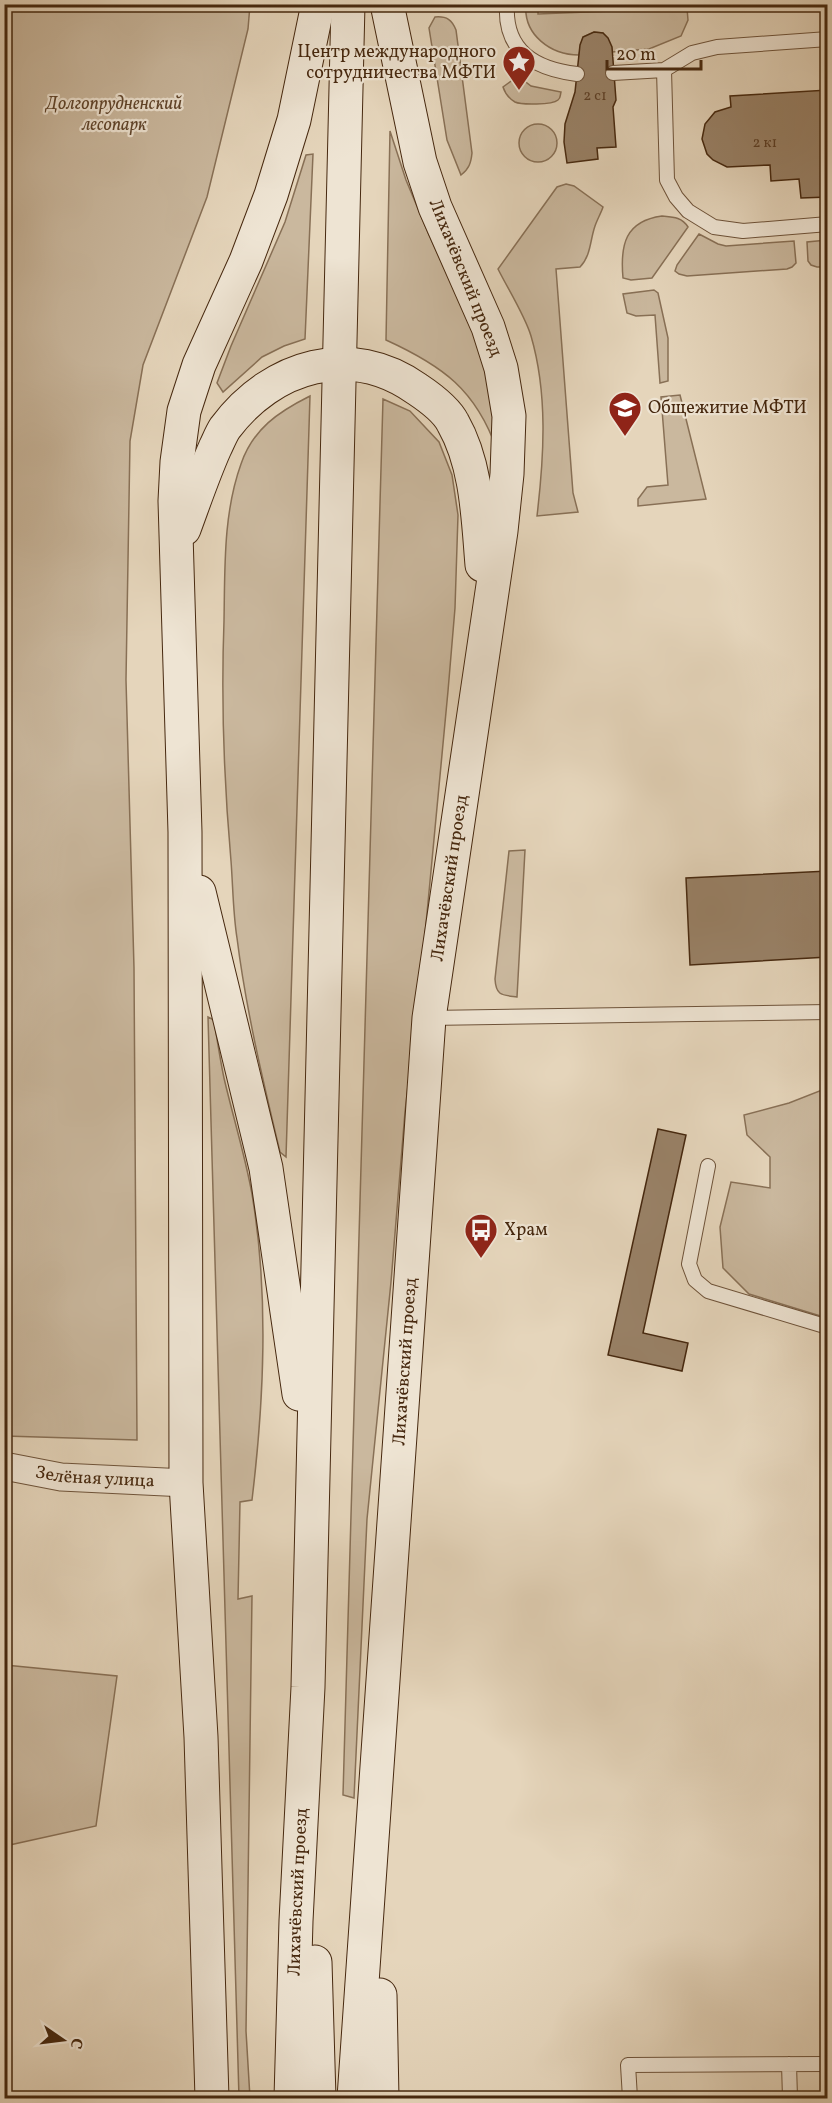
<svg xmlns="http://www.w3.org/2000/svg" width="832" height="2103" font-family="Vollkorn,serif">
<rect width="100%" height="100%" fill="#e5d5bb"/>
<filter id="stains"><feTurbulence type="fractalNoise" baseFrequency=".00333" numOctaves="4"/><feColorMatrix values="0 0 0 0 .2 0 0 0 0 .09 0 0 0 0 .02 0 0 0 .5 -.17"/></filter>
<radialGradient id="worn" r=".72"><stop offset=".6" stop-color="#630" stop-opacity="0"/><stop offset="1" stop-color="#630" stop-opacity=".3"/></radialGradient>
<path fill="#cab89e" stroke="#887056" stroke-width="1.5" d="M5,4L250,5L248,29L207,197L143,365L130,441L126,680L134,968L137,1440L5,1436Z
M526,4L538,5V14L687,8L688,20L681,36L649,49L612,52L603,33L594,32L583,37L579,55C551,55 523,35 526,4Z
M435,17C447,16 452,20 456,30L472,153C471,163 469,169 461,175L447,140L429,28Z
M518,76L531,86L561,92C560,95 561,98 558,100C552,105 521,105 515,102C508,98 505,93 503,87Z
M519 143a19 19 0 1 1 38 0a19 19 0 1 1-38 0Z
M390,131L406,180L429,235L475,334L488,375L497,450C476,390 443,366 386,340Z
M313,154L305,339L284,346L262,357L223,392L217,383L231,346L285,222L306,155Z
M566,184L574,186L603,207C601,213 597,220 595,226C590,240 591,256 580,267L556,269L573,493L578,512L537,516C544,457 548,394 531,336C525,316 508,289 498,269L557,187Z
M662,216C673,217 682,217 688,227L652,278L631,280L623,278C620,245 625,221 662,216Z
M699,234L718,244L726,246L794,241L796,263L792,267L787,269L687,276L679,274L675,271L677,265Z
M827,240V267H817L811,265L808,261L807,242Z
M654,290L658,293L668,338V381L660,383L655,315L636,316L627,313L623,294Z
M680,395L706,499L638,506V499L647,487L668,485L661,397Z
M310,396L286,1157L280,1152C263,1081 246,1010 237,938C233,913 233,887 231,861C224,782 221,701 224,621C225,569 223,514 241,464C253,429 278,412 310,396Z
M383,399L410,411L439,442L452,475L458,515L455,608L448,691L424,945L405,1112L391,1282L367,1519L354,1798L343,1795Z
M525,850L517,997C502,995 496,996 495,979L509,851Z
M208,1017L214,1020C217,1039 220,1059 224,1078C233,1117 245,1155 252,1194C269,1295 264,1400 252,1500L240,1502L238,1599L252,1596L246,2031L250,2098H239Z
M827,1088V1318L749,1294L723,1268L720,1227L731,1182L770,1188V1157L747,1135L744,1115L789,1103Z
M5,1665L117,1676L96,1826L5,1846Z"/>
<path fill="#998268" stroke="#46280f" stroke-width="1.5" d="M594,32L603,33L608,38L612,47L616,100L613,107L616,147L597,148L598,159L567,163L564,142L565,124L575,92L580,45L583,37Z
M828,90V197L801,198L799,179L771,181L770,165L727,167L713,160L707,154L702,139L705,124L715,112L731,107L730,96Z
M828,871V957L690,965L686,878Z
M658,1129L686,1135L643,1333L688,1343L682,1371L608,1355Z"/>
<g fill="none" stroke-linecap="round" stroke-linejoin="round">
<defs>
<path id="service" d="M507,4C504,51 535,69 577,74
M664,70L667,180L676,197L688,211L714,227L743,231L828,224
M613,73L664,70L692,53L717,47L828,39
M429,1018L828,1012
M708,1166L689,1264L695,1280L708,1291L828,1327
M789,2064L790,2098
M630,2098L628,2065L828,2064"/>
<g id="minor">
<path id="s1" d="M4,1466L61,1477L186,1483"/>
</g>
<g id="secondary">
<path d="M184,529C194,502 203,475 215,448C218,442 221,434 225,428C272,365 351,342 417,389C429,397 446,409 453,423C477,465 478,518 482,565"/>
<path d="M199,892L266,1168L299,1394"/>
<path d="M315,1962L319,2098"/>
<path d="M380,1995L382,2098"/>
<path d="M212,2098L201,1737L186,1483L185,832L175,501L177,462L184,411L199,365L246,261L271,195L294,120L318,4"/>
<path id="s2" d="M291,2098L296,1921L308,1687L348,4"/>
<path id="s3" d="M354,2098L429,1018L501,531L507,474L509,416L501,368L488,327L435,207L420,162L387,4"/>
</g>
</defs>
<use href="#service" stroke="#6e533a" stroke-width="16"/>
<use href="#minor" stroke="#6e533a" stroke-width="29"/>
<use href="#secondary" stroke="#46280f" stroke-width="35"/>
<use href="#service" stroke="#eee4d3" stroke-width="14"/>
<use href="#minor" stroke="#eee4d3" stroke-width="27"/>
<use href="#secondary" stroke="#eee4d3" stroke-width="33"/>
</g>
<defs>
<symbol id="sight-pin" viewBox="-11 -11 22 30"><path d="M0 17L-7.5 6A9.5 9.5 0 1 1 7.5 6Z" fill="#8f2418" stroke="#eee4d3"/><path d="M0-6L1.8-2.2L6-1.7L2.9 1.2L3.7 5.4L0 3.3L-3.7 5.4L-2.9 1.2L-6-1.7L-1.8-2.2Z" fill="#fff"/></symbol>
<symbol id="university-pin" viewBox="-11 -11 22 30"><path d="M0 17L-7.5 6A9.5 9.5 0 1 1 7.5 6Z" fill="#8f2418" stroke="#eee4d3"/><path d="M0-5L7-2L0 1L-7-2ZM-4 1L0 2.5L4 1V4Q0 6-4 4Z" fill="#fff"/></symbol>
<symbol id="bus-pin" viewBox="-11 -11 22 30"><path d="M0 17L-7.5 6A9.5 9.5 0 1 1 7.5 6Z" fill="#8f2418" stroke="#eee4d3"/><path d="M-5-6H5V4H4V6H2V4H-2V6H-4V4H-5ZM-3.5-4V0h7V-4ZM-3.5 1.2v1.5H-2V1.2ZM2 1.2v1.5H3.5V1.2Z" fill="#fff"/></symbol>
</defs>
<g fill-rule="evenodd">
<use href="#sight-pin" x="500" y="43" width="38" height="52"/>
<use href="#university-pin" x="606" y="389" width="38" height="52"/>
<use href="#bus-pin" x="462" y="1211" width="38" height="52"/>
</g>
<g text-anchor="middle" dominant-baseline="central" stroke-width="4.5" stroke-linejoin="round" paint-order="stroke">
<g font-size="15" fill="#5b3e25">
<text x="595" y="96">2 с1</text>
<text x="765" y="143">2 к1</text>
</g>
<g font-size="18" fill="#46280f" stroke="#eee4d3" text-anchor="start">
<text x="496" y="52" text-anchor="end">Центр международного<tspan x="496" dy="21">сотрудничества МФТИ</tspan></text>
<text x="648" y="408">Общежитие МФТИ</text>
<text x="504" y="1230">Храм</text>
</g>
<g font-size="18" font-style="italic" fill="#60452c" stroke="#eee4d3">
<text x="114" y="104">Долгопрудненский<tspan x="114" dy="21">лесопарк</tspan></text>
</g>
<g font-size="18" fill="#46280f" stroke="#eee4d3">
<text transform="translate(465 278) rotate(68)">Лихачёвский проезд</text>
<text stroke="none"><textPath href="#s3" startOffset="1224">Лихачёвский проезд</textPath></text>
<text stroke="none"><textPath href="#s3" startOffset="738">Лихачёвский проезд</textPath></text>
<text stroke="none"><textPath href="#s1" startOffset="92">Зелёная улица</textPath></text>
<text stroke="none"><textPath href="#s2" startOffset="206">Лихачёвский проезд</textPath></text>
</g>
</g>
<rect width="832" height="2103" fill="none" stroke="#e5d5bb" stroke-width="24"/>
<rect x="6" y="6" width="820" height="2091" fill="none" stroke="#46280f" stroke-width="3"/>
<rect x="12" y="12" width="808" height="2079" fill="none" stroke="#46280f" stroke-width="1.5"/>
<g transform="translate(63 2040) rotate(104)" stroke="#eee4d3" stroke-width="4.5" paint-order="stroke">
<path d="M0-4.5L10 22L0 15L-10 22Z" fill="#46280f"/>
<text y="-9" font-size="16" font-weight="bold" text-anchor="middle" fill="#46280f">С</text>
</g>
<path d="M607 60v9h94v-9" fill="none" stroke="#46280f" stroke-width="3"/>
<text x="616" y="60" font-size="18" fill="#46280f" stroke="#eee4d3" stroke-width="4.5" paint-order="stroke">20 m</text>
<rect width="100%" height="100%" filter="url(#stains)"/>
<rect width="100%" height="100%" fill="url(#worn)"/>
</svg>
